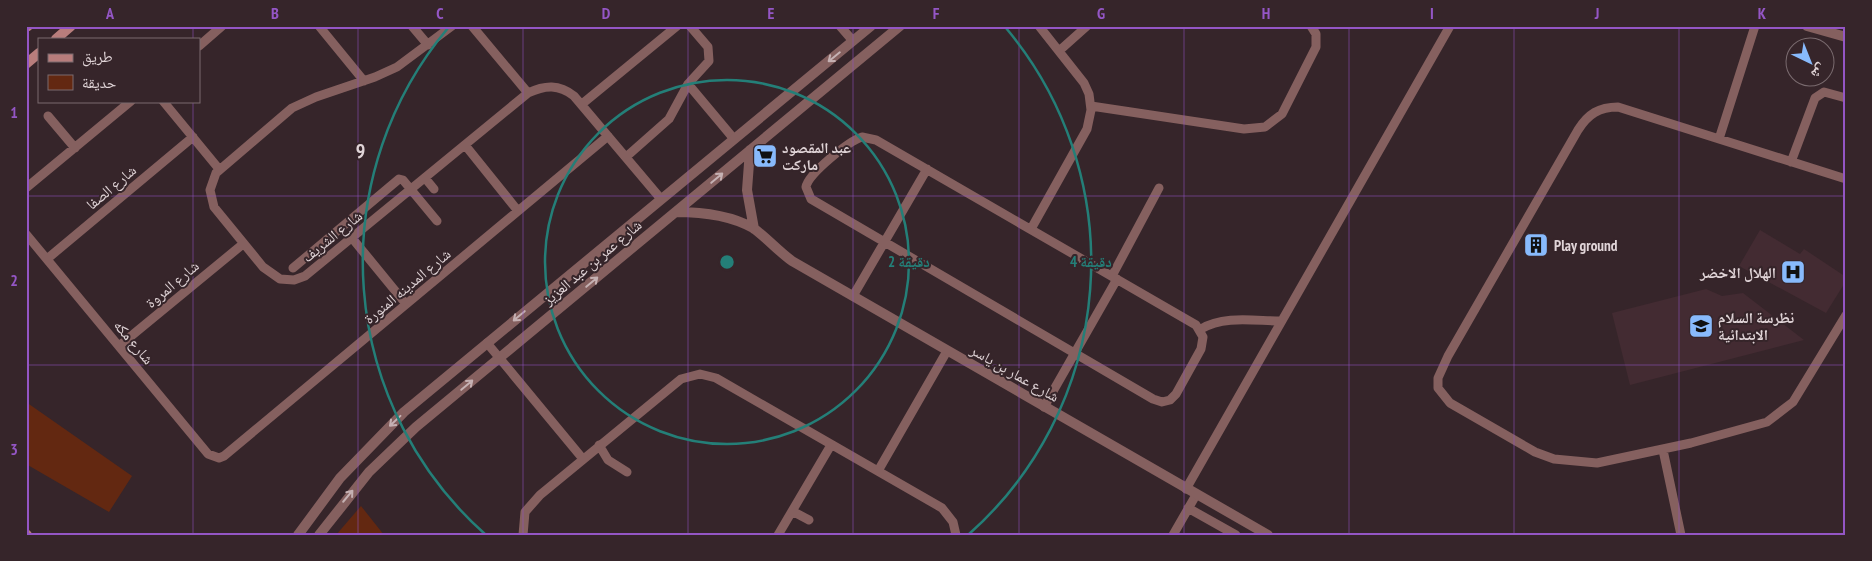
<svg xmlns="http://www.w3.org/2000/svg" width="1872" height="561" font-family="'PT Sans Narrow','Noto Naskh Arabic',sans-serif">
<rect width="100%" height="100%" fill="#36252a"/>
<path fill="#432b32" d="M1760,230L1800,254L1804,249L1846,277V281L1826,313L1739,266Z
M1706,289L1722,296L1743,293L1804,340L1630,385L1612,313Z"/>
<path fill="#632811" d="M26,402L132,476L109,512L26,464Z
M361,506L384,535H336Z"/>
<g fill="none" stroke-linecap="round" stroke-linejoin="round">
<path stroke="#85605f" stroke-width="9" d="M319,26L364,81
M412,26L428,45
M452,26L397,67L375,77L316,97L292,108L216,173L210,190L214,207L263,267L280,279L294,280L305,276L528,93C545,85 559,84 574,96L661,199
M472,26L528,93
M840,26L853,41
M199,46L222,26
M1059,51L1087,26
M688,84L734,139
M163,101L219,169
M582,104L677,26
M1091,106L1244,129L1265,127L1282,114L1316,47V34L1311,26
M48,116L75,148
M862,137L876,140L1196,325L1203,337L1201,349L1176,394L1170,400L1162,402L1153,399L811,199L806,187C808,174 849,141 862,137Z
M1719,139L1755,26
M465,145L518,211
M626,157L669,119L688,84L709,61L708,47L690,26
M1791,162L1815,98L1824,92L1846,98
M425,178L434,189
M1846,179L1618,107C1599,107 1588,114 1578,130L1448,356L1438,378V388L1450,403L1535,452L1554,459L1597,463L1691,443L1767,422L1793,402L1846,315
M26,188L131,101
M1031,229L1087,129L1091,110L1089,94L1084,83L1039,26
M26,234L208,454L219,458L224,456L608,136
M352,238L406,304
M47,259L193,137
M293,268L399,179L403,180L437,221
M1112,276L1159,188
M853,296L927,169
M1201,329C1224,315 1255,321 1281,321
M487,343L583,459
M119,346L243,244
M1044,407L1117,279
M599,445L608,460L627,472
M1663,450L1681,535
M878,471L947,351
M1186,489L1450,26
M1188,508L1236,535
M792,511L809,520
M523,535L525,512L540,495L681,379L700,374L716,378L942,508L953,522L956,535
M778,535L831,445
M1173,535L1196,495"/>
<path stroke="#85605f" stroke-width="10" d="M1807,26L1846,37
M750,150L747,190L754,229
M676,212C702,212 730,215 753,228C765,236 778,251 792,261L1268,535
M298,535L340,478L404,412L871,26
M319,535L369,472L416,427L900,26"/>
<path stroke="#b87d7c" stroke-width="10" d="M26,27L28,26
M56,39L71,26
M26,64L39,53
M26,534L27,535"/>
</g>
<defs><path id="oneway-shaft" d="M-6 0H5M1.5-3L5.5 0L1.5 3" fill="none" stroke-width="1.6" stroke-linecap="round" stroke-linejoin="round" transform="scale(1.25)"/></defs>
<g stroke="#c5b1b3">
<use href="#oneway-shaft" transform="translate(834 57) rotate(141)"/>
<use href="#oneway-shaft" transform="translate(717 178) rotate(-40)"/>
<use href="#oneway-shaft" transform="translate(592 282) rotate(-40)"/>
<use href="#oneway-shaft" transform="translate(519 316) rotate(140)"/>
<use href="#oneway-shaft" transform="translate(467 385) rotate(-40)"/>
<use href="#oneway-shaft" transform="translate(395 421) rotate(137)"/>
<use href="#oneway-shaft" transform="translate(348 496) rotate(-50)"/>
</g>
<path fill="none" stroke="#9456c5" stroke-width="1" stroke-opacity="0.55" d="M193,26V39M358,26V535M523,26V535M688,26V535M853,26V535M1019,26V535M1184,26V535M1349,26V535M1514,26V535M1679,26V535M193,101V535M26,196H1846M26,365H1846"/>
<g fill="none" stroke="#247f78" stroke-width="2.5">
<circle cx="727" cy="262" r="182"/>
<path d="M486 535A364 364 0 0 1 448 28M1006 28A364 364 0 0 1 968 535"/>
</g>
<defs>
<symbol id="supermarket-square" viewBox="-11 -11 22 22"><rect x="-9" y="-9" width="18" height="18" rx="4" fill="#88bafc" stroke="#36252a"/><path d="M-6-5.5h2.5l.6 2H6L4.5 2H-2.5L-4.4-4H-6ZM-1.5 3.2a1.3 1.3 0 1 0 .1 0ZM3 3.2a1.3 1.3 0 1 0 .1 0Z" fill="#111"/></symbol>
<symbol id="building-square" viewBox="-11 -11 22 22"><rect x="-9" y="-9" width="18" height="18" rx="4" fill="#88bafc" stroke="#36252a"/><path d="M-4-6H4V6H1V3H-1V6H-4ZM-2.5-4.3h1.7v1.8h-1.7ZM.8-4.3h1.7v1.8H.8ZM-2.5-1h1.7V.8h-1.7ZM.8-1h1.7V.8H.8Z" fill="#111"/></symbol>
<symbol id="hospital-square" viewBox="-11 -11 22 22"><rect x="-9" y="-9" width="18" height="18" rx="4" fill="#88bafc" stroke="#36252a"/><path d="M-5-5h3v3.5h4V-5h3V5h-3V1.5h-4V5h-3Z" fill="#111"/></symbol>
<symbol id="school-square" viewBox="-11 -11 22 22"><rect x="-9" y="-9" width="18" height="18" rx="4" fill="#88bafc" stroke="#36252a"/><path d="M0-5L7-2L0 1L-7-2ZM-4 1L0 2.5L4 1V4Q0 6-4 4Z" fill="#111"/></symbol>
</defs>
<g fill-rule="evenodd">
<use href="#supermarket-square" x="751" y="142" width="28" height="28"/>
<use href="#building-square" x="1522" y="231" width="28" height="28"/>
<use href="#hospital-square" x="1779" y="258" width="28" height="28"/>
<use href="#school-square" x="1687" y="312" width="28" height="28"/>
</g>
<g text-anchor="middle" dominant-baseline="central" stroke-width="4" stroke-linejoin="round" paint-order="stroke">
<g font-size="15" font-weight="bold" fill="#e0d4d7" stroke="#36252a" text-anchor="start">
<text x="782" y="147">عبد المقصود<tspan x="782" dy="17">ماركت</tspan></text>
<text x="1554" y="245">Play ground</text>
<text x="1776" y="272" text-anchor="end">الهلال الاخضر</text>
<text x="1718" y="317">نظرسة السلام<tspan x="1718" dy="17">الابتدائية</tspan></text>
</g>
<g font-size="15" fill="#e0d4d7" stroke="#36252a">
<text transform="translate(111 187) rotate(-40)">شارع الصفا</text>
<text transform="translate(332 236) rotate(-39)">شارع الشريف</text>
<text transform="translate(592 262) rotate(-40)">شارع عمر بن عبد العزيز</text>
<text transform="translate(172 284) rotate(-40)">شارع المروة</text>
<text transform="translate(407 286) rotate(-40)">شارع المدينه المنورة</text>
<text transform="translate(134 342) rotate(50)">شارع مكه</text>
<text transform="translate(1015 373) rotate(30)">شارع عمار بن ياسر</text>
</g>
<g font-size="20" font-weight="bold" letter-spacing="1" fill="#e0d4d7" stroke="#36252a">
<text x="361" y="151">9</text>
</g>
</g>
<circle cx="727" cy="262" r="8" fill="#247f78" stroke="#36252a" stroke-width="2.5"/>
<g font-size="15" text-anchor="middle" font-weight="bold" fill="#247f78" stroke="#36252a" stroke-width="4" stroke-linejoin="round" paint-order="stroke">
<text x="909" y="267">2 دقيقة</text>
<text x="1091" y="267">4 دقيقة</text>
</g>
<rect width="1872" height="561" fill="none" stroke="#36252a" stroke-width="55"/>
<rect x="38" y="38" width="162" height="65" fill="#36252a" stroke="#7a6b6f"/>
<rect x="48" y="54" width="25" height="8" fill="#b87d7c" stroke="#7a6b6f"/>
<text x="82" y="62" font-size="15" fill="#e0d4d7">طريق</text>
<rect x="48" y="75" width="25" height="15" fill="#632811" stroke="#7a6b6f"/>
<text x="82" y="88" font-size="15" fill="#e0d4d7">حديقة</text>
<g transform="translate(1810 62) rotate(137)"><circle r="24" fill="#36252a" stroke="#7a6b6f"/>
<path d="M0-4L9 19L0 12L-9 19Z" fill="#88bafc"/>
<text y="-8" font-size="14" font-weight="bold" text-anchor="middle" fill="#e0d4d7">ش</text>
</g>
<rect x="28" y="28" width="1816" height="506" fill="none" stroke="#9456c5" stroke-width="2"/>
<g font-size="16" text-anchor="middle" font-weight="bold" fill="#9456c5">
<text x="110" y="19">A</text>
<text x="275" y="19">B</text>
<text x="440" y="19">C</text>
<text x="606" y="19">D</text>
<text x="771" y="19">E</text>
<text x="936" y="19">F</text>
<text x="1101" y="19">G</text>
<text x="1266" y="19">H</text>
<text x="1432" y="19">I</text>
<text x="1597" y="19">J</text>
<text x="1762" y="19">K</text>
<text x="14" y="118">1</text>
<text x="14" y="286">2</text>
<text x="14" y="455">3</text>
</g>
</svg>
